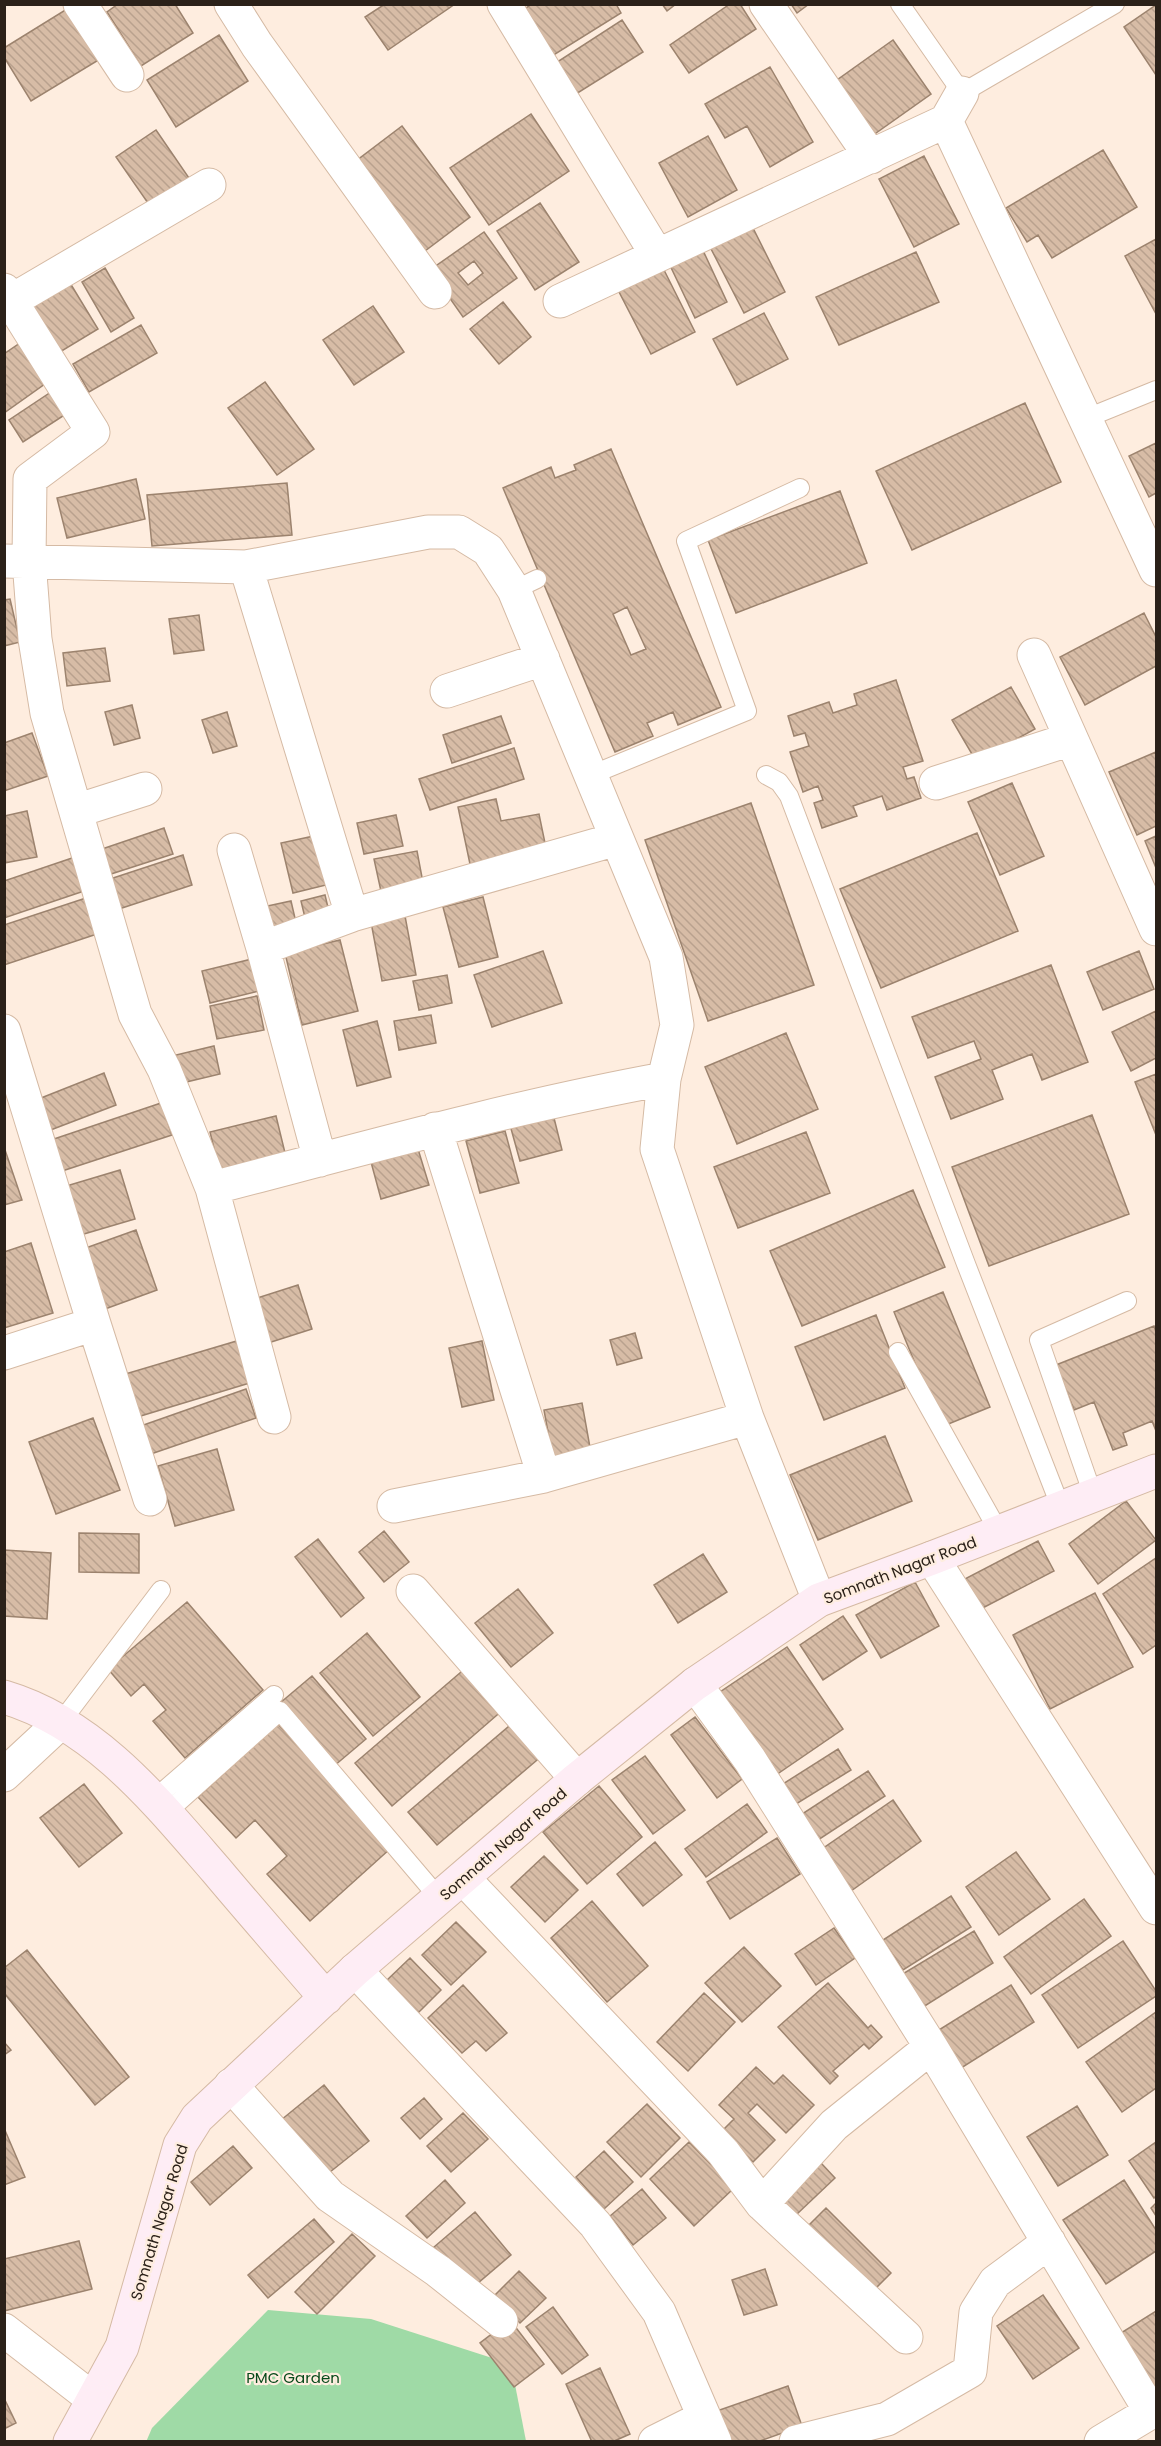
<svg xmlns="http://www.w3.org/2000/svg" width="1161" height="2446" font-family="Poppins,sans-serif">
<defs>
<pattern id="building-back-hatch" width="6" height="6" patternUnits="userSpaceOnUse" patternTransform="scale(1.5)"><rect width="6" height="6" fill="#d7bca6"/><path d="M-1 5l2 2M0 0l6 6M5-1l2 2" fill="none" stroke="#b9a18e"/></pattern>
</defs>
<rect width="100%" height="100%" fill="#feeddf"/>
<path fill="#9fdaa6" d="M268,2310L371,2319L511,2364L526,2441L146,2442L152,2428Z"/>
<path fill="url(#building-back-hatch)" stroke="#9c836e" stroke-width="1.5" fill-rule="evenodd" d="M75,4L110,53L31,101L4,57V48Z
M118,4H175L193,33L141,66L107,12Z
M385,4H455L388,50L365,17Z
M532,4H616L621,13L552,56L523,10Z
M662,4H676L667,11Z
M730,4H740L756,29L689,73L670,45Z
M791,4H809L797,13Z
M1156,5V75L1124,27Z
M622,20L643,52L568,99L548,68Z
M219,35L248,81L176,127L147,80Z
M893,40L931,94L869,138L830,85Z
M770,67L813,142L770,167L747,126L725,138L705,104Z
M531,114L569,171L489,225L450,168Z
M402,126L470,217L421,254L352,164Z
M156,130L189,178L150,206L116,157Z
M708,136L737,190L688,217L659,163Z
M1103,150L1137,207L1052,258L1038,235L1027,242L1006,208Z
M924,156L959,224L914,247L879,179Z
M540,203L579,262L535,290L497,231Z
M750,222L785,292L744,313L708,243Z
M484,232L517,278L463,317L430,270ZM474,261L483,273L468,285L458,273Z
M1156,239V314L1125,256Z
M700,244L727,302L695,318L667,259Z
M916,252L939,302L839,345L816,297Z
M661,264L695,332L651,354L616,286Z
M105,268L134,318L111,332L82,282Z
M67,278L98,329L55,355L25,304Z
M503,302L531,337L499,364L470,329Z
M373,306L404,352L354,385L323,340Z
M764,313L788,359L737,385L713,339Z
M141,325L157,353L89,392L73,364Z
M20,343L49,381L4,413V354Z
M265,382L314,449L277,475L228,408Z
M51,392L66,414L23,442L9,420Z
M1025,403L1061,482L912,550L876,471Z
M1156,443V493L1149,497L1129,456Z
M611,449L721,707L678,725L673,712L647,723L653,736L615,752L503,488L551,467L555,478L576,470L574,465ZM627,607L646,649L631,655L613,614Z
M136,479L145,519L67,538L57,498Z
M287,483L292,535L152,546L147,495Z
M840,491L867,563L736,613L708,540Z
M10,599L20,642L4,646V600Z
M1144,613L1156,637V666L1085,705L1060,657Z
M199,615L204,650L174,654L169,619Z
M105,648L110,681L67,686L63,653Z
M896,680L923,761L903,767L907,779L914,777L921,798L887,810L882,796L853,806L857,816L822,828L814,803L823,800L818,786L803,792L790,752L809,746L805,733L794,736L788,716L829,702L833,713L857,705L854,694Z
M1011,687L1035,729L976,761L952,720Z
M132,705L140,738L114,745L105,712Z
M227,712L237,746L213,753L202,720Z
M501,716L511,743L452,763L443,735Z
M32,733L48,776L4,791V743Z
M514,748L524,779L430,810L419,779Z
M1156,752V826L1137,835L1109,772Z
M1012,783L1044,856L1000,875L968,802Z
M496,799L501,821L539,814L546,848L470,864L458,807Z
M751,803L814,985L708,1021L645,840Z
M27,811L37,857L4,863V816Z
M396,815L403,846L364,854L357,823Z
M164,828L173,854L111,874L102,849Z
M977,833L1018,931L881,988L840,889Z
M314,836L326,885L293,893L281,843Z
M1156,836V868L1145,841Z
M417,851L424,888L382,896L374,859Z
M183,855L192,885L119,909L110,879Z
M78,856L90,889L4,918V881Z
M325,895L331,920L307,926L301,901Z
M92,896L103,932L4,965V925Z
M483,897L498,957L459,967L443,907Z
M291,901L297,927L264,933L258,908Z
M405,916L416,975L382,981L371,922Z
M340,940L358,1011L302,1025L285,953Z
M543,951L562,1003L492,1027L474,975Z
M1139,951L1154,989L1103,1010L1087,972Z
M252,959L259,991L210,1003L202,971Z
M1051,965L1088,1062L1042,1080L1032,1054L992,1070L1003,1099L951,1119L935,1077L981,1059L974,1041L928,1058L912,1017Z
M447,975L452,1003L419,1010L413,981Z
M257,996L264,1030L217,1039L210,1006Z
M1156,1011V1058L1131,1071L1112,1032Z
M431,1015L436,1043L399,1050L394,1021Z
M377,1021L391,1077L357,1086L343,1030Z
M786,1033L818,1109L737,1144L705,1067Z
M214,1046L220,1074L182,1083L176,1055Z
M104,1073L116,1105L48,1131L36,1100Z
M1156,1074V1135L1135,1082Z
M161,1103L172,1135L56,1173L45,1142Z
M553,1114L562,1150L520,1161L510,1125Z
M1092,1115L1129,1214L989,1266L952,1167Z
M276,1116L286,1157L220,1173L210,1132Z
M505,1131L519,1183L480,1193L466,1141Z
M806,1132L830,1193L738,1228L714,1167Z
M4,1147L22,1200L4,1205Z
M418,1149L429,1185L381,1199L371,1162Z
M120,1170L135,1219L77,1236L63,1187Z
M913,1190L945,1267L802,1326L770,1251Z
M136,1230L157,1290L105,1309L83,1249Z
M31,1243L53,1313L4,1328V1252Z
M298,1285L312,1329L268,1343L254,1299Z
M943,1292L990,1407L941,1427L894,1312Z
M876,1315L905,1388L824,1420L795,1347Z
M1154,1326L1156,1332V1431L1152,1421L1123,1433L1127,1445L1113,1450L1094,1402L1074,1410L1056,1365Z
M635,1333L642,1358L617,1365L610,1340Z
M240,1340L253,1382L134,1418L122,1375Z
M482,1341L494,1400L462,1407L449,1348Z
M246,1389L256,1418L145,1456L135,1428Z
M582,1403L591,1453L553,1460L544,1410Z
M93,1418L120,1490L56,1514L29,1442Z
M885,1436L912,1501L818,1540L790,1475Z
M217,1449L234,1510L175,1526L158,1466Z
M1126,1501L1156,1540L1098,1584L1069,1544Z
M384,1531L409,1562L384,1582L359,1552Z
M79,1533L139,1534V1573L79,1572Z
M318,1539L364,1598L341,1617L295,1557Z
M1038,1541L1054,1571L975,1612L959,1582Z
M4,1550L51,1553L47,1619L4,1616Z
M703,1554L727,1592L678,1623L654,1585Z
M1156,1558V1645L1143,1654L1103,1594Z
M915,1582L939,1626L881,1658L856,1615Z
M518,1589L553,1633L511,1667L475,1623Z
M1095,1593L1133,1667L1050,1709L1013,1635Z
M187,1602L263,1690L185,1758L153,1721L166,1710L144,1684L131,1696L108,1669Z
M843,1616L867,1651L823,1680L800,1645Z
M367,1633L420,1697L373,1736L320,1673Z
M787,1647L843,1729L773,1777L717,1694Z
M468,1666L504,1709L392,1806L355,1763Z
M312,1676L366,1739L334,1766L280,1703Z
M695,1717L742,1779L717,1798L671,1735Z
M515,1721L543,1755L437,1845L408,1812Z
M278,1724L391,1848L310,1921L267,1874L287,1856L255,1820L236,1838L198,1797Z
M838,1749L851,1770L788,1809L775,1789Z
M645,1756L685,1810L653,1834L612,1780Z
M868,1771L885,1796L812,1844L796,1818Z
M84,1784L122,1833L79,1867L40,1818Z
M599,1786L642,1837L587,1884L543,1832Z
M893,1800L921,1841L851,1891L822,1849Z
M747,1804L767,1832L706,1877L685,1849Z
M777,1838L800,1874L730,1919L707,1882Z
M655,1842L682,1875L643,1906L617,1874Z
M1016,1852L1050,1899L999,1935L966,1887Z
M544,1856L578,1890L545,1922L511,1887Z
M951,1896L971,1927L903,1970L883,1940Z
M1084,1899L1111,1936L1031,1994L1004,1957Z
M592,1901L648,1966L607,2002L551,1938Z
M456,1922L486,1952L451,1985L422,1955Z
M834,1928L855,1958L816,1985L795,1954Z
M974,1931L993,1963L912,2014L891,1981Z
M1123,1941L1156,1991V1996L1078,2048L1042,1995Z
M744,1947L781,1986L742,2022L705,1983Z
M27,1950L129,2077L95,2105L4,1993V1968Z
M410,1958L441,1990L417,2014L385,1982Z
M828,1983L868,2028L871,2025L882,2037L869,2049L864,2044L833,2071L838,2076L830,2084L778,2027Z
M463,1985L507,2033L486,2051L476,2041L462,2053L428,2018Z
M1011,1985L1034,2022L958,2070L934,2033Z
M704,1993L735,2022L688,2071L657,2042Z
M1156,2012V2088L1122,2112L1086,2062Z
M4,2042L11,2050L4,2055Z
M756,2067L774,2084L783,2075L814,2105L786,2133L757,2104L748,2113L775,2140L753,2162L722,2131L734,2119L719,2105Z
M324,2085L369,2141L325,2176L281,2120Z
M424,2098L442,2119L420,2139L401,2118Z
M647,2104L680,2138L641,2177L607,2142Z
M1077,2106L1108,2155L1058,2186L1027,2137Z
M463,2113L488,2139L451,2172L427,2146Z
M4,2128L25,2177L4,2185Z
M689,2142L734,2188L694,2226L650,2179Z
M1156,2142V2196L1154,2198L1129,2161Z
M233,2146L252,2168L210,2205L191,2182Z
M604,2151L633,2182L604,2209L576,2177Z
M821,2163L835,2178L796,2215L783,2201Z
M445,2180L465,2203L427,2238L406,2216Z
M1124,2180L1156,2230V2251L1106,2284L1063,2220Z
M642,2189L666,2218L633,2245L610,2216Z
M1156,2203V2216L1151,2208Z
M826,2208L891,2273L869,2295L805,2229Z
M475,2212L511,2255L471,2289L434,2247Z
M314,2219L334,2242L268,2298L248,2275Z
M352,2234L375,2256L317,2314L295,2292Z
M79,2241L92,2289L4,2311V2259Z
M765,2269L777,2305L744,2315L732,2280Z
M519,2271L546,2298L520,2323L494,2296Z
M1043,2295L1079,2348L1033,2379L997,2326Z
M553,2307L588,2355L562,2374L526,2327Z
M1156,2311V2399L1113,2338Z
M510,2320L544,2364L514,2387L480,2343Z
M600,2368L630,2434L612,2442H592L566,2384Z
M788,2386L802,2426L757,2442H725L714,2412Z
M4,2398L16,2423L4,2429Z"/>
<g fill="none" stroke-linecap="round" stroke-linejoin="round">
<defs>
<path id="lane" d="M900,4L962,93L1115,4
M1087,418L1156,390
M514,590L537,579
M591,775L747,711L686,541L800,488
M766,775L779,782L789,796L966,1264L1061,1508
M898,1352L999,1532
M1093,1495L1039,1340L1127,1301
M61,1722L161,1590
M153,1800L274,1695
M166,1813L280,1711L439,1898"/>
<path id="street" d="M80,4L127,75
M231,4L257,45L435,292
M504,4L657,255
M766,4L871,157
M946,121L1156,570
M4,290L93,432L30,479L29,561L35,639L47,713L135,1014L164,1069L212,1188L274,1417
M11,301L209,185
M560,301L946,121L962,93
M4,561L246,567L428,532H459L488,550L514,590L666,957L677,1025L664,1079L657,1149L747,1418L819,1600
M246,567L352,915
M1034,655L1156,929
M447,691L543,659
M936,783L1071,739
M76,811L145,789
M234,850L263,948L320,1160
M263,948L352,915L617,839
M4,1031L94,1324L150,1499
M435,1129L544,1476
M212,1188C362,1149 511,1107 664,1079
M4,1353L94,1324
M394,1506L544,1476L747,1418
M932,1558L1156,1908
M413,1591L577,1779
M695,1684L750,1760L931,2047L1151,2412L1101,2442
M4,1775L61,1722
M463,1878L723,2152L762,2204L906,2337
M355,1970L595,2224L659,2312L715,2442
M231,2085L330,2196L438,2271L501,2321
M762,2204L834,2125L931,2047
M4,2330L93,2399
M655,2442L703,2418
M796,2442L887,2419L970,2371L976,2312L995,2282L1049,2242"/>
<path id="secondary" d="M4,1697C95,1724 156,1801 216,1870C252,1913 289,1955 326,1998
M70,2442L122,2347L180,2145L197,2118L355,1970L577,1779L695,1684L819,1600L932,1558L1156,1471"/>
</defs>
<use href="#lane" stroke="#d5baa4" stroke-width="20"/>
<use href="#street" stroke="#d5baa4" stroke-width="35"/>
<use href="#secondary" stroke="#d5baa4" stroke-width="35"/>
<use href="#lane" stroke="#fff" stroke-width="18"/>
<use href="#street" stroke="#fff" stroke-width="33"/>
<use href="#secondary" stroke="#feedf5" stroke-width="33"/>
</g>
<g text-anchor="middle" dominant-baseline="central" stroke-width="4.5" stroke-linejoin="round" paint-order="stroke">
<g font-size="15" fill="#2b2119" stroke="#feeddf">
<text transform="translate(900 1570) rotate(-21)">Somnath Nagar Road</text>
<text transform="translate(503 1844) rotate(-41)">Somnath Nagar Road</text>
<text transform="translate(159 2222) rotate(-73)">Somnath Nagar Road</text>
</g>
<g font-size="15" fill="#07491a" stroke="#feeddf">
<text x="293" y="2377">PMC Garden</text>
</g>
</g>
<rect width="1161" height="2446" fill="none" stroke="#2b2119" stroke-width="12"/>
</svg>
